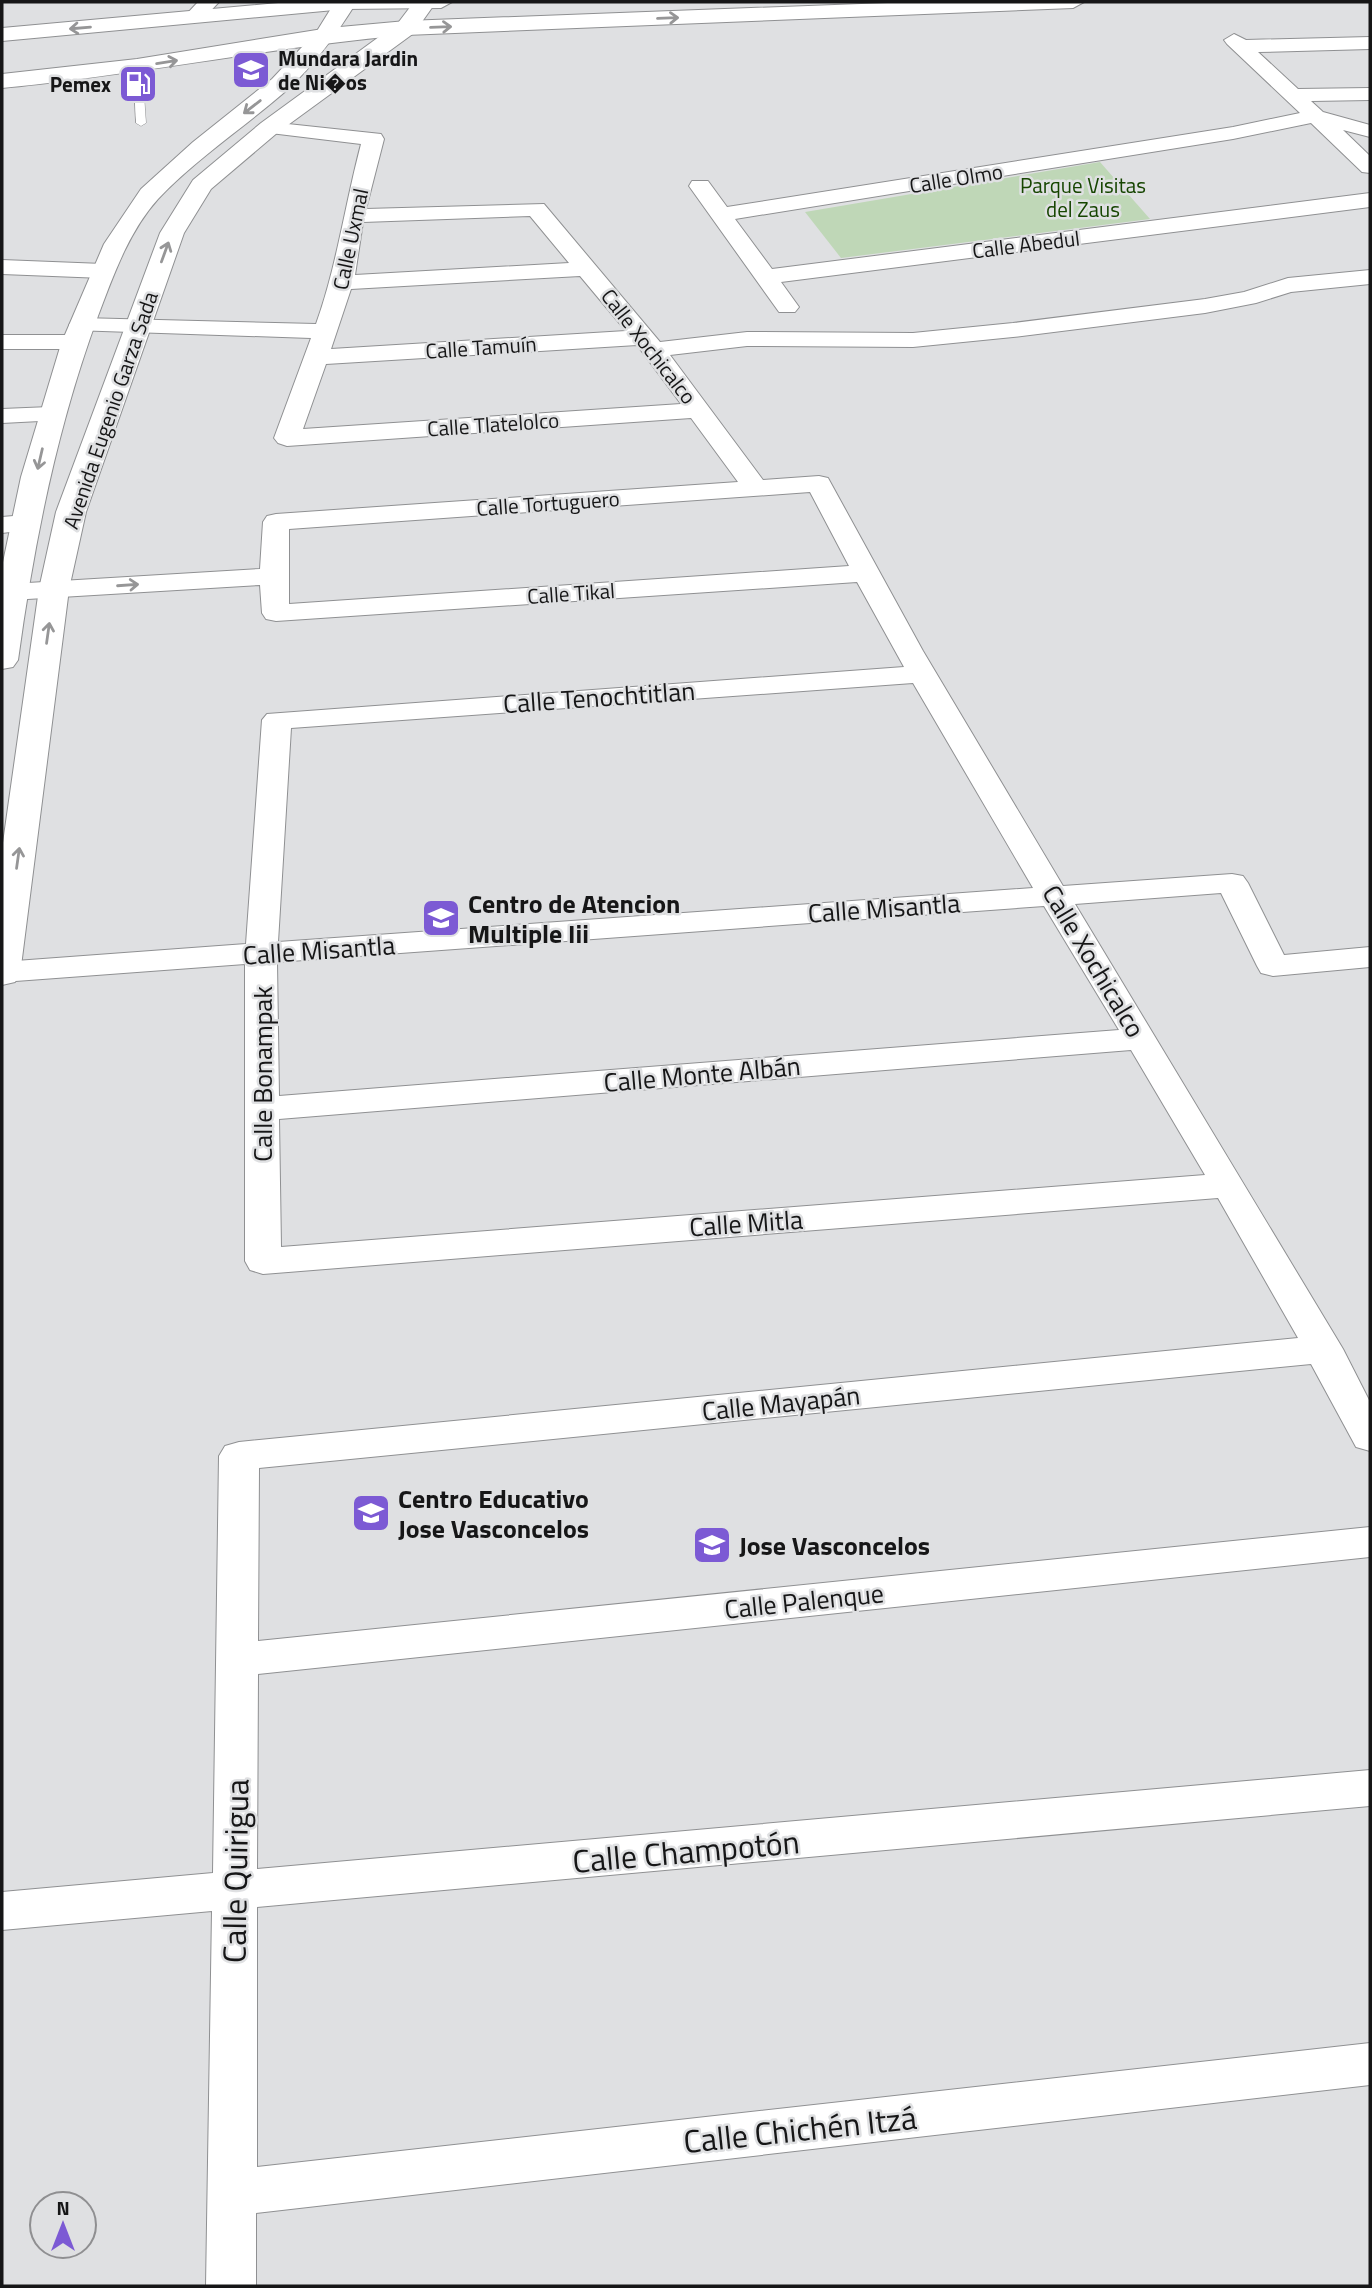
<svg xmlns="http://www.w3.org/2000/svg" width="1372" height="2288" font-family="'Titillium Web',sans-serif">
<rect width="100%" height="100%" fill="#dfe0e2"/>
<path fill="#bfd7b7" d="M1100,162L1150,219L841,258L805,212Z"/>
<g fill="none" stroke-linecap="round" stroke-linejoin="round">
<defs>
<path id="service" d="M133,64L142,66L146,123L141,126L136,123Z"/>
<path id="minor" d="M198,2H219L200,22H186L183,18Z
M1234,34L1246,40L1370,37V49L1258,52L1298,89L1370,88V100L1311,101L1323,112L1370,125V137L1343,130L1370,156V173L1362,172L1311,123L1233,139L735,219L772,269L1370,193V207L781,282L799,307L795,312H779L689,186L692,181H708L727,207L1233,127L1300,113L1227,44L1224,40Z
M269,122L381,134L384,139L366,209L544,204L660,342L747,332L913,333L1013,323L1205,299L1244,292L1288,278L1370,270V284L1291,292L1256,303L1205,313L1013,337L913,347L747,346L670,355L763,480L819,476L828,478L923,651L1063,886L1232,874L1243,876L1248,883L1284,955L1370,947V967L1273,976L1261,973L1257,966L1221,893L1075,904L1343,1349L1370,1402V1451L1356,1447L1311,1364L259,1468L258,1641L1370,1527V1557L258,1674L257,1869L1370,1770V1806L257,1907V2167L1370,2043V2085L256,2213V2286H206L212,1911L2,1930V1892L213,1873L219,1456L225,1446L239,1442L1298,1338L1218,1198L263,1274L250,1270L245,1261V964L2,982V962L246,944L262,720L267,714L904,667L857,582L276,621L266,619L262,613L260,585L11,600L2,598V586L11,584L260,569L263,522L267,516L276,514L738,482L691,418L287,446L278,443L274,438L311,338L73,330L69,325L73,320L81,318L316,324C337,266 345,204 361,144L262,132L258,128ZM530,216L569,263L355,275L363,222ZM580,276L626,331L331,349L351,289ZM637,345L681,404L303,429L326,364ZM810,492L849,566L289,604V529ZM913,683L1033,888L278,942L291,728ZM1044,906L1119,1030L279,1096L277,962ZM1131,1050L1205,1175L281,1247L279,1119Z
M2,260L103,264L111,266L115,271L111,276L103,278L2,274Z
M2,335H73L82,337L85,342L82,347L73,349H2Z
M50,407L59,410L63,415L59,420L2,423V409Z
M25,515L34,517L38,523L34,529L2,533V517Z"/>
<path id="secondary" d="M335,2L356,3C336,35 315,64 287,90C245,127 197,158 158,199C129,231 113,276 98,316C57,427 34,543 18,660L13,667L2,669V567L21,477L61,344L104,244L141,189L193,142L272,79L317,31Z
M414,2H436L414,33L277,133L211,189L184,233L86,512L69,589L20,974L15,982L2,985V850L39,589L56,512L160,233L193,180L261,123L398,23Z"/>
<path id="trunk" d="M289,2H452L441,8L345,9L2,41V28Z
M914,2H1084L1073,8L406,35C271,47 137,75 2,88V74L137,59L329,28L406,21Z"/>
</defs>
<use href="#service" stroke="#8f9092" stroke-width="1"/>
<use href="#minor" stroke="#8f9092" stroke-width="2"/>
<use href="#secondary" stroke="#8f9092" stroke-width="2"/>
<use href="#trunk" stroke="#8f9092" stroke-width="2"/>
<use href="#service" fill="#fff" fill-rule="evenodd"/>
<use href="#minor" fill="#fff" fill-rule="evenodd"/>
<use href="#secondary" fill="#fff" fill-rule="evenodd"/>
<use href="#trunk" fill="#fff" fill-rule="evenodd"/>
</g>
<defs><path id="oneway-shaft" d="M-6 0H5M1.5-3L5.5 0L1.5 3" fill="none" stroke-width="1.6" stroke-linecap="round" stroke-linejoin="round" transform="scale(1.75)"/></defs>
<g stroke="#969697">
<use href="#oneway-shaft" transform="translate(668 18) rotate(-2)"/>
<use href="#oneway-shaft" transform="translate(441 27) rotate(-2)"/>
<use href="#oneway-shaft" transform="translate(80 28) rotate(175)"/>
<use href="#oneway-shaft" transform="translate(167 62) rotate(-9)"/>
<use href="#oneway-shaft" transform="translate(252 107) rotate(142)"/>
<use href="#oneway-shaft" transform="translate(165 252) rotate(-70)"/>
<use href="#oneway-shaft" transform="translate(40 459) rotate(103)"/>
<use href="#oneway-shaft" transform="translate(128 585) rotate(-4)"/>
<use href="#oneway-shaft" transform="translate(48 633) rotate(-82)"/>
<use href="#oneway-shaft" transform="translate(18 858) rotate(-82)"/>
</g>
<defs>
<symbol id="school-square" viewBox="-11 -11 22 22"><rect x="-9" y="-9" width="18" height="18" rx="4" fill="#7c5ad4" stroke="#dfe0e2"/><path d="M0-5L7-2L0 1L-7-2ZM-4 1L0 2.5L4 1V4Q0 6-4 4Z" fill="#fff"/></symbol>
<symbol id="fuel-square" viewBox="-11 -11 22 22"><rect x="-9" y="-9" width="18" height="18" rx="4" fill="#7c5ad4" stroke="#dfe0e2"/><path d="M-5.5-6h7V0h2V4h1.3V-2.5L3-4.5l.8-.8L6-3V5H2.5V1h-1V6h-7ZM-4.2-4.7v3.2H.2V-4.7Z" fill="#fff"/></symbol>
</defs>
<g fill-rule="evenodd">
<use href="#school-square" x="229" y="48" width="44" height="44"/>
<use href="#fuel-square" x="116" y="62" width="44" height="44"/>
<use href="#school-square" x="419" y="896" width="44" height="44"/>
<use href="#school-square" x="349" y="1491" width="44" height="44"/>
<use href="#school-square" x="690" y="1523" width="44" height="44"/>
</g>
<g text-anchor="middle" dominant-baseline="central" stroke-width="5" stroke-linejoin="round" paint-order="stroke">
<g font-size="21" font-weight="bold" fill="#161617" stroke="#dfe0e2" text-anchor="start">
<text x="278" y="58">Mundara Jardin<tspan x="278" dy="24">de Ni�os</tspan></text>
<text x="111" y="84" text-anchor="end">Pemex</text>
</g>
<g font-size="21" fill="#161617" stroke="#dfe0e2">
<text transform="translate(956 178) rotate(-9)">Calle Olmo</text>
<text transform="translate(350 239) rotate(-78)">Calle Uxmal</text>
<text transform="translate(1026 244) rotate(-7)">Calle Abedul</text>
<text transform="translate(649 346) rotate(52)">Calle Xochicalco</text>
<text transform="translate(481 347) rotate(-4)">Calle Tamuín</text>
<text transform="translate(110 410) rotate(-71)">Avenida Eugenio Garza Sada</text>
<text transform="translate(493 424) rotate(-4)">Calle Tlatelolco</text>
<text transform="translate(548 503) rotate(-4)">Calle Tortuguero</text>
<text transform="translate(571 593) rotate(-4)">Calle Tikal</text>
</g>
<g font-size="21" fill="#164500" stroke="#dfe0e2">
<text x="1083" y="185">Parque Visitas<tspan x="1083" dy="24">del Zaus</tspan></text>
</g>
<g font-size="26" fill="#161617" stroke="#dfe0e2">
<text transform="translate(599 697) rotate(-4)">Calle Tenochtitlan</text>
<text transform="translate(884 908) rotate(-4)">Calle Misantla</text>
<text transform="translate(319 950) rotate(-4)">Calle Misantla</text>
<text transform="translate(1094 961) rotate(59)">Calle Xochicalco</text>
<text transform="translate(262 1074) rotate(-90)">Calle Bonampak</text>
<text transform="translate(702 1074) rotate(-5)">Calle Monte Albán</text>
<text transform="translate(746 1223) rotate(-4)">Calle Mitla</text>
<text transform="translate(781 1403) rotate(-6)">Calle Mayapán</text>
<text transform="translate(804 1601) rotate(-6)">Calle Palenque</text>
</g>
<g font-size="26" font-weight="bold" fill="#161617" stroke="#dfe0e2" text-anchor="start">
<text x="468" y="903">Centro de Atencion<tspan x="468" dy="30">Multiple Iii</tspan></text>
<text x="398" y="1498">Centro Educativo<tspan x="398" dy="30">Jose Vasconcelos</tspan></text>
<text x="739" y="1545">Jose Vasconcelos</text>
</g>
<g font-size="32" fill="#161617" stroke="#dfe0e2">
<text transform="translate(686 1851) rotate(-5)">Calle Champotón</text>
<text transform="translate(235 1871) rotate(-89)">Calle Quirigua</text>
<text transform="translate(800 2129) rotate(-6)">Calle Chichén Itzá</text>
</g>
</g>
<rect width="1372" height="2288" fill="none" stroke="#161617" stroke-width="7"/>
<g transform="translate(63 2225)"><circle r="33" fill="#dfe0e2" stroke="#8f8f91" stroke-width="2"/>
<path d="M0-5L12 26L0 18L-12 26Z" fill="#7c5ad4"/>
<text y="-10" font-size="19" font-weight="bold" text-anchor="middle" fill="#161617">N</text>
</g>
</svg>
